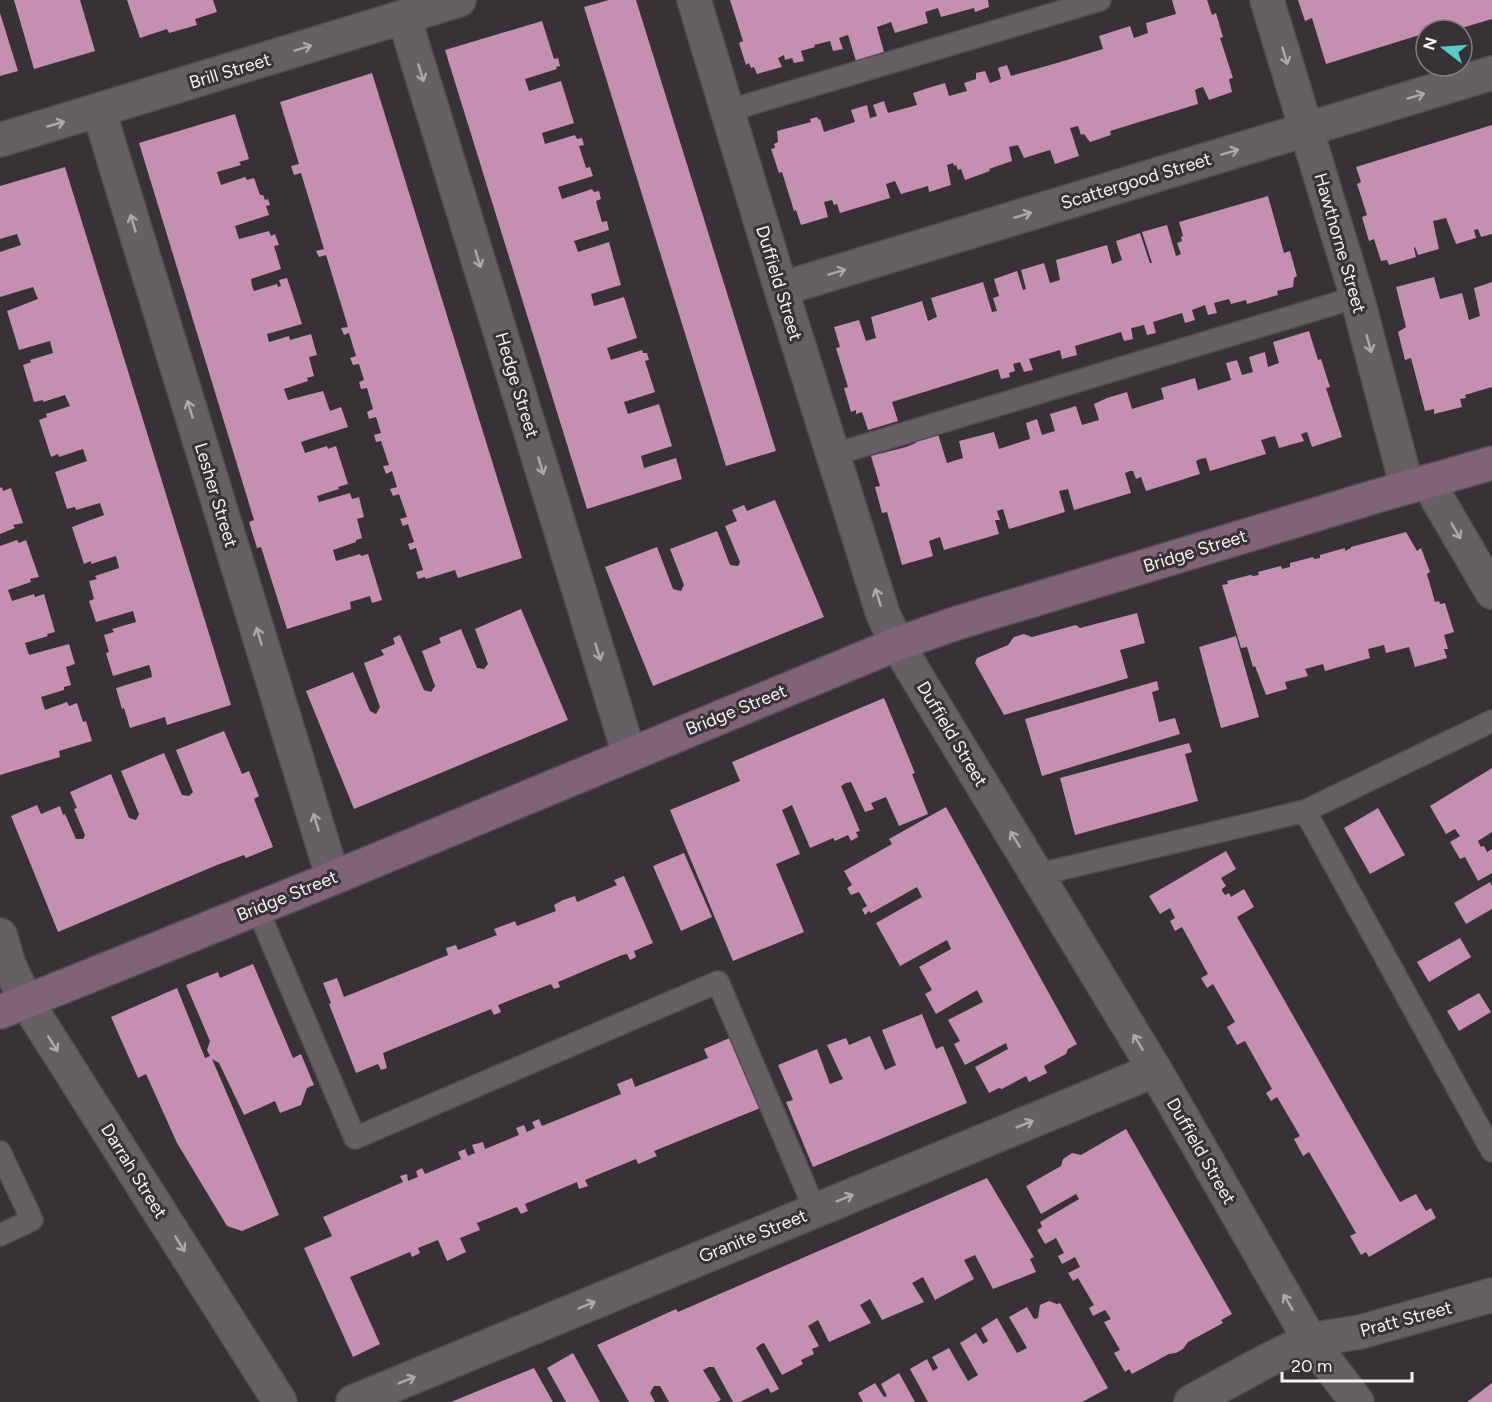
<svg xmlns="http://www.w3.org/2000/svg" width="1492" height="1402" font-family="Figtree,sans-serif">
<rect width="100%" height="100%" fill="#383135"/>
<path fill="#c58fb1" d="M14,0H80L95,51L34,69Z
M127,0H213L217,12L195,19L197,25L169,33L167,29L140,38Z
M609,0H636L776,451L726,466L584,7Z
M730,0H988L989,7L975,12L974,8L941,17L938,8L925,12L928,23L895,33L891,22L877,27L884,52L856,61L848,35L839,38L843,49L833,51L830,41L814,45L815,47L801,51L804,61L794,63L792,58L785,60L784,55L778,58L782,67L757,74L754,67L751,68L749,63L746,65L739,43L743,41Z
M1172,0H1207L1212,15L1216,13L1223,37L1220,38L1233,78L1229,79L1232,92L1209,100L1203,87L1199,88L1195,90L1198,104L1110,131L1111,135L1090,142L1084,134L1081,135L1078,126L1070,128L1079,156L1055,164L1050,150L1024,158L1018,145L1009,147L1012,161L989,169L990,171L965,180L961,169L958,170L956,165L954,166L953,163L947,165L951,185L929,192L928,186L901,194L895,181L886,184L890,198L840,213L837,204L834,205L832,200L824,202L828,217L801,225L796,210L794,211L782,172L779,173L771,149L775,148L774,144L778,142L777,131L811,122L810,119L817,117L819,120L820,119L824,132L855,122L851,110L867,105L870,118L877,116L873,105L884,101L888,113L917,105L913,93L928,88L945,83L949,96L967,91L964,83L976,79V73L985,71L990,83L1001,79L998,68L1007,65L1011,76L1057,63L1103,49L1099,36L1130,26L1134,38L1148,33L1146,23L1176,14Z
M1298,0H1492V19L1455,30H1447L1446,27L1426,30V33L1326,64L1312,18L1305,21Z
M0,13L18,71L0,76Z
M542,21L554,59L558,58L560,66L556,67L557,69L525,79L529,91L561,81L574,123L542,133L545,144L575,135L577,139L582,138L584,145L579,146L586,168L590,167L593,176L558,187L562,199L592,189L594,192L599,191L601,199L596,201L598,209L602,222L607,221L609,230L574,241L576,246L578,252L609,242L621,285L591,294L594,306L624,297L637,338L607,348L611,360L642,350L643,353H647L649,360L645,361L655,392L624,402L628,414L659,404L672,446L641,456L644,468L676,458L682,479L587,509L445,50Z
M372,73L522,558L458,578L455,570L426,579L425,577L418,579L416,572L423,570L416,548L410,550L408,544L414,542L408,524L403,526L400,519L407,517L399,494L393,496L390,489L397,487L392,471L386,474L383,466L389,465L381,441L376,442L374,435L381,433L376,417L369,419L367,412L373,409L367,388L361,389L359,382L364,380L359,364L353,365L350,358L356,356L349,333L344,335L341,328L348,327L326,255L319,257L316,251L324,249L301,173L294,175L291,166L299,164L280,102Z
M235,114L249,159L239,162L241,165L217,172L221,185L245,177L247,180L254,178L260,195H263L265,200L268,199L270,205L266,206L269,215L235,226L239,239L269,231L271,236L275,234L279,245L274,246L281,269L251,279L252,286L254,291L277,284L278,287L281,286L279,280L287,278L295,302L302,324L267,334L269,342L289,336L290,340L311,334L317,355L309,357L314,376L307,378L308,381L284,389L288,400L323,391L330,411L341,407L348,427L301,442L305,453L327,446L328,449L336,446L348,484L338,487L339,489L317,496L319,502L350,493L352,499L359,497L364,517L357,519L362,538L356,540V542L333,550L336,561L360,554L361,556L368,554L382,600L372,603L370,596L350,602L351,609L287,629L261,547L257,548L249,522L254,520L139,143Z
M1492,125V234L1481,237L1478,229L1474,230L1476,238L1456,244L1446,218L1433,221L1439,249L1418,255L1415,247L1414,248L1416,257L1389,265L1387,260L1381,261L1374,239L1369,241L1362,217L1367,215L1357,184L1361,182L1356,167Z
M65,167L231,705L167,725L165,717L130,728L124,708L122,709L116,688L152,677L151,671L149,665L113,676L106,653L109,652L104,635L114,632L112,629L136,622L133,611L96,622L89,601L94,599L89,581L97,579L95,576L119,568L118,563L116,556L91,564V561L84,564L72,527L104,515L100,503L76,510L75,507L67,509L55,472L87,461L83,449L59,457L58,454L51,457L39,420L47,417L46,414L70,406L65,395L43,402V400L34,402L23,365L31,362L30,360L53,353L50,341L19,350L7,311L38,299L33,287L0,297V252L21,245L17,234L0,239V186Z
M1268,196L1284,253L1290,251L1297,276L1294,278L1293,287L1277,291L1278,295L1247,304L1246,300L1231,304L1229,299L1214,303L1217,313L1208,315L1205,305L1192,310L1195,320L1185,323L1182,313L1153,322L1156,333L1147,335L1144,325L1136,327L1131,328L1133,339L1124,341L1121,332L1075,346L1077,355L1062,359L1060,350L1029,359L1033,370L1024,372L1020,362L1013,364L1015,371L1009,373L1010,377L1001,379L998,369L892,402L898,421L868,430L862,412L856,414V410L851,412L844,388L848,387L836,348L840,347L834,327L859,320L866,341L869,340L876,338L871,317L922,301L928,321L937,317L931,298L983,282L992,312L997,311L993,298L999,296L994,279L1017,271L1023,290L1026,289L1021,270L1044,263L1050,283L1060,280L1056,260L1107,245L1112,264L1122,260L1116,241L1140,233L1150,263H1152L1142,232L1167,225L1176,256L1181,254L1177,243L1182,241L1181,237L1183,236L1179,222Z
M1434,277L1440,299L1462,293L1469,320L1480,316L1474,288L1492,282V387L1465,395L1466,398L1460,399L1462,407L1434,414V409L1425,411L1411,358L1405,360L1398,332L1406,327L1396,287Z
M1309,331L1318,360L1321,359L1330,387L1326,388L1342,437L1312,447L1307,432L1301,434L1304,441L1279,448L1275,436L1261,440L1266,454L1210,471L1206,458L1200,459L1196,461L1200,474L1146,491L1141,477L1136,479L1133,471H1130L1125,473L1131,493L1074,510L1068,489L1059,491L1065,512L1009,529L1003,509L997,511L1000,520H995L999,534L944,550L940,537L929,541L933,556L902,565L887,512L882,513L875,487L880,486L871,456L906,447L916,443L915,441L938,434L947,463L963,458L959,441L994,432L999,449L1030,439L1026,423L1037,419L1042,435L1055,431L1050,414L1076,406L1082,425L1099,420L1094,404L1107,398L1127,392L1132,409L1164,399L1161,388L1195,378L1198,390L1231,380L1226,363L1237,360L1242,375L1253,372L1249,357L1265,352L1268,367L1279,363L1273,342Z
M2,487L3,491L11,488L23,523L13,525L15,528L0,534V488Z
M775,500L824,617L653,686L605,567L657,547L673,589L681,591L684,585L670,549L717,531L730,565L738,566L740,562L725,526L737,521L732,510L744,505L747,511Z
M1406,532L1417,551L1421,548L1430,572L1427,574L1435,602L1439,601L1440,604L1445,603L1454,632L1444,635L1448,649H1444L1447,658L1415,667L1409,647L1386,653L1384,645L1368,649L1370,658L1325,671L1323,664L1305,669L1308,676L1285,682L1287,689L1266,695L1255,666L1253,667L1247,647L1241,648L1222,585L1228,584L1227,581L1250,575L1254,576L1259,575L1258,572L1281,566L1282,569L1290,567V563L1313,557L1314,559L1320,558V555L1345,548V551L1351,548V547Z
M17,540L19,543L26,540L39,577L30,579L31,582L8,590L12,601L34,594L35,597L44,594L55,632L47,634L48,636L25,643L29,655L69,644L75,664L66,667L71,685L64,687V690L41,697L45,710L67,702L69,706L77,703L83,722L86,721L92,741L59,751L60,757L0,775V546Z
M521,609L568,720L354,809L306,691L353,672L370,711L376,714L380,707L364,663L384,655L381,650L395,644L393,638L400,635L424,690L431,692L435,686L422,651L441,643L439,638L461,629L477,668L484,669L488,664L475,629Z
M1137,613L1145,643L1120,650L1128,678L1004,715L975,663L977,658L1008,645L1014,637L1024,634L1032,637L1076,625L1080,628Z
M1236,636L1259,717L1221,728L1199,647Z
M1157,681L1159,690L1152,692L1159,722L1175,718L1180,734L1042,776L1025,719Z
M884,698L915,773L912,774L928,814L899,826L886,797L871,803L874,809L865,812L851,782L846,783L841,786L860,831L856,832L858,837L851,841L848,835L835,841L833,838L810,848L792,805L782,810L800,854L776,864L804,932L733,961L670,810L740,781L732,762Z
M224,731L242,774L249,771L259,796L254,799L273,847L246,858L244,855L217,865L58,932L11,816L37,805L41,814L60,806L63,815L65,814L76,839H83L85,835L74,809L77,808L70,792L111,774L129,818L136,820L139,814L121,771L164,753L182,795L189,796L193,792L176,750Z
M1189,743L1192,752L1185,754L1198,801L1075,835L1060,778Z
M1492,768V832L1478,841L1481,847L1484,846L1487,852L1492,849V873L1478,881L1465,857L1460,859L1450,842L1460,836L1455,829L1446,834L1430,806Z
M946,807L1077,1044L1068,1049L1066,1054L1044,1066L1047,1073L1029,1082L1026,1076L1002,1089L999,1088L989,1093L975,1067L1008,1049L1006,1043L965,1065L954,1044L960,1041L948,1020L983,1002L977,990L936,1014L925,994L932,990L919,967L951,949L947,940L900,966L876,923L922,897L917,887L871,913L869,911L865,915L862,909L867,906L859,892L851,895L847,888L852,885L844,871L892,844L889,839Z
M1378,808L1405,855L1370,874L1344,828Z
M1226,851L1236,869L1221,878L1226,886L1222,889V891L1225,895L1229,893L1231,897L1244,889L1254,907L1237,917L1238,919L1384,1175L1400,1202L1416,1194L1426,1211L1431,1208L1436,1218L1369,1257L1366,1252L1361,1255L1350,1236L1356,1233L1309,1152L1303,1156L1294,1139L1300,1136L1277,1097L1271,1101L1266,1093L1272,1089L1245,1041L1237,1045L1227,1027L1235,1022L1213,984L1207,988L1201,978L1208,974L1182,927L1175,931L1170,921L1175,918L1170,908L1160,914L1149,896Z
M684,853L712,917L681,931L653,866Z
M624,876L653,943L634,951L636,957L630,960L627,954L622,955L558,982L560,987L554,989L551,984L498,1005L501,1012L494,1015L491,1009L383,1053L387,1068L381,1070L378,1064L356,1073L329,1004L331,1003L323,983L337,978L344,997L448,955L446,948L456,945L458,950L497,935L494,929L515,921L517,926L556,911L554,905L563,900L575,896L577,902L617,885L614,880Z
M1490,882L1492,886V909L1466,924L1454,903Z
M1460,938L1471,957L1429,982L1417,962Z
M253,964L293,1058L301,1054L314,1085L307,1088L301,1105L280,1113L275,1101L244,1115L219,1063L212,1059L279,1215L242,1231L227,1226L177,1143L146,1074L138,1078L111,1017L177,988L205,1058L210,1056L207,1050L210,1041L186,985L218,972L220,978Z
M1479,993L1491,1012L1459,1031L1447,1011Z
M922,1014L936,1049L943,1046L967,1103L813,1167L786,1102L793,1100L778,1065L817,1049L830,1084L843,1079L827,1045L846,1038L849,1045L870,1036L885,1070L896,1065L882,1030Z
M734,1036L763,1107L654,1151L657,1156L638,1164L636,1159L585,1180L588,1186L579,1189L577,1182L525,1204L528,1211L521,1214L517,1207L477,1223L480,1230L460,1238L466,1252L447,1261L438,1240L418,1248L420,1253L412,1257L410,1252L350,1277L380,1344L353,1357L304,1248L332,1236L323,1217L403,1182L400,1176L407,1174L408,1181L418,1177L416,1171L422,1168L425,1174L461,1159L458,1152L465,1149L468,1156L475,1153L472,1145L483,1142L485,1149L519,1135L516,1128L524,1125L527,1132L535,1128L532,1122L539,1119L542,1126L621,1094L617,1084L632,1078L635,1087L708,1058L704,1049Z
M1126,1129L1232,1314L1221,1320L1223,1323L1188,1342L1183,1349L1176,1353L1169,1354L1132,1374L1129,1369L1125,1372L1114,1353L1120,1350L1104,1322L1111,1319L1105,1310L1093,1316L1089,1308L1094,1305L1078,1278L1073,1281L1068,1273L1080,1267L1075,1257L1062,1264L1058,1256L1064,1253L1056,1238L1045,1244L1037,1230L1042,1227L1040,1222L1079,1199L1076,1194L1041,1214L1026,1186L1061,1166L1063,1159L1072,1153L1081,1155Z
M987,1178L1034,1257L1030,1259L1036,1272L993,1289L975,1255L964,1260L974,1279L935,1300L923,1277L912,1283L924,1302L882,1320L870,1299L860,1305L871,1323L829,1342L818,1320L808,1326L819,1346L812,1349L814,1354L801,1360L803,1364L782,1375L764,1343L761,1344L756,1348L779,1389L771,1393L768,1388L740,1402H733L714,1367H709L703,1370L721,1400L717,1402H669L660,1386H654L650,1393L655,1402H629L597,1345L676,1309L678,1312Z
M1049,1301L1057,1304L1060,1303L1108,1388L1082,1402H928L910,1369L927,1359L933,1371L938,1368L932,1357L949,1348L968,1381L978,1375L960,1343L976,1333L983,1344L988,1341L981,1328L997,1318L1017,1353L1027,1348L1009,1317L1027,1307L1034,1319L1038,1318L1040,1305Z
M573,1353L600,1402H566L547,1368Z
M534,1368L553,1402H451Z
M899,1373L915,1402H863L858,1393L875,1383L884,1397L887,1396L881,1384Z
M1492,1383V1402H1467Z"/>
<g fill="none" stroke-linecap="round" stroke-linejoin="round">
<defs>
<path id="lane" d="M727,111L1100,0
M832,455L1357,297
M1305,811L1492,721
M1036,875L1305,811L1492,1151
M257,908L355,1138L718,982L815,1210
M0,1152L32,1220L0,1235"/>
<path id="street" d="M694,0L781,289L883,614L897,644L1155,1070L1310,1340L1357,1402
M1267,0L1357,297L1407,487
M404,17L629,754
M99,111L333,878
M0,140L459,0
M781,289L1492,73
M1427,481L1492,592
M0,935L9,965L26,1001L280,1402
M353,1402L1155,1070
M1191,1402L1268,1360L1310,1340L1360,1332L1492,1295"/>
<path id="secondary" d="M0,1012L333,878L897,644L957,623L1377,496L1492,463"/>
</defs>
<use href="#lane" stroke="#534d51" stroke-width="24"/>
<use href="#street" stroke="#534d51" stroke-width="36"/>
<use href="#secondary" stroke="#534d51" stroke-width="36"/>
<use href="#lane" stroke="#665f64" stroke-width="21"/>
<use href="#street" stroke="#665f64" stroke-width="33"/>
<use href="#secondary" stroke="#806377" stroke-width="33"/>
</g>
<defs><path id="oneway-shaft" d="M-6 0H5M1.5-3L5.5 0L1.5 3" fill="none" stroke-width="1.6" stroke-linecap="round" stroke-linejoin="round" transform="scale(1.5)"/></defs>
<g stroke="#aea8ac">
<use href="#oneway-shaft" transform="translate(303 48) rotate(-17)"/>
<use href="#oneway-shaft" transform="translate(1285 56) rotate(73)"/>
<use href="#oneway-shaft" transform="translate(421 73) rotate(73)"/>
<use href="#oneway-shaft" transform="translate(1416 96) rotate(-17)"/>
<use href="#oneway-shaft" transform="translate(56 124) rotate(-16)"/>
<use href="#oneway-shaft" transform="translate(1230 152) rotate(-17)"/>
<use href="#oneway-shaft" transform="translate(1023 215) rotate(-17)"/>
<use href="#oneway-shaft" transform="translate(133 223) rotate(-107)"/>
<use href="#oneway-shaft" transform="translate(478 259) rotate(73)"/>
<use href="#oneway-shaft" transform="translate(837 272) rotate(-17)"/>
<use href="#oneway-shaft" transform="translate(1369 344) rotate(75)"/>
<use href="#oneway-shaft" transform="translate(190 409) rotate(-107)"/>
<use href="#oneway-shaft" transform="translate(541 466) rotate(73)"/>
<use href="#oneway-shaft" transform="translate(1456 531) rotate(60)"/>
<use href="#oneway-shaft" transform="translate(878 597) rotate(-107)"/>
<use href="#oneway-shaft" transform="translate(259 636) rotate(-107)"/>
<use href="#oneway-shaft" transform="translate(598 652) rotate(73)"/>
<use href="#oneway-shaft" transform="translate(316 822) rotate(-107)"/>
<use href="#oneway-shaft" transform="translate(1015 839) rotate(-121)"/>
<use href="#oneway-shaft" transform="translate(1138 1042) rotate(-121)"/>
<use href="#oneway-shaft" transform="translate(53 1044) rotate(58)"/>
<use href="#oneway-shaft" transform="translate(1025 1124) rotate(-22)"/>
<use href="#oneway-shaft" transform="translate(845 1198) rotate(-22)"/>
<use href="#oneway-shaft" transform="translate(180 1244) rotate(58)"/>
<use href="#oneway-shaft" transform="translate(1288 1302) rotate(-120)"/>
<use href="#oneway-shaft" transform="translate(587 1305) rotate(-22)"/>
<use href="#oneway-shaft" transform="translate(407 1380) rotate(-22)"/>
</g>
<g text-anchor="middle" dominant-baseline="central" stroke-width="6" stroke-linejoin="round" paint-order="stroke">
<g font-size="18" fill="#f6f2f5" stroke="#383135">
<text transform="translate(230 71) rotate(-17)">Brill Street</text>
<text transform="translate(1136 181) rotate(-17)">Scattergood Street</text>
<text transform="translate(1340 243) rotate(74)">Hawthorne Street</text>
<text transform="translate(779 283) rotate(73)">Duffield Street</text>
<text transform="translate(517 385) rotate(73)">Hedge Street</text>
<text transform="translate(216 495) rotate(73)">Lesher Street</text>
<text transform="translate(1195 551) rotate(-17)">Bridge Street</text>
<text transform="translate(736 710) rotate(-22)">Bridge Street</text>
<text transform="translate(952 734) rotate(59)">Duffield Street</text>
<text transform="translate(287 896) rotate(-22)">Bridge Street</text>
<text transform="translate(1201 1151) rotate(60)">Duffield Street</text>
<text transform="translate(134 1171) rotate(58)">Darrah Street</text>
<text transform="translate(753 1236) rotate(-22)">Granite Street</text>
<text transform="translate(1406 1319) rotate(-15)">Pratt Street</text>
</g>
</g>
<g transform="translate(1444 48) rotate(287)"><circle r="28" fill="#383135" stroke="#847e82" stroke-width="1.5"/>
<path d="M0-4.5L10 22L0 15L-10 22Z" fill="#54cdc7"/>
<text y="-9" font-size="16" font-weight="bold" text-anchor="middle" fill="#f6f2f5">N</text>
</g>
<path d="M1282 1372v9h130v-9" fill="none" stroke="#f6f2f5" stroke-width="3"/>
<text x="1291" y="1372" font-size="18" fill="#f6f2f5" stroke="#383135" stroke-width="4.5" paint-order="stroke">20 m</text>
</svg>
